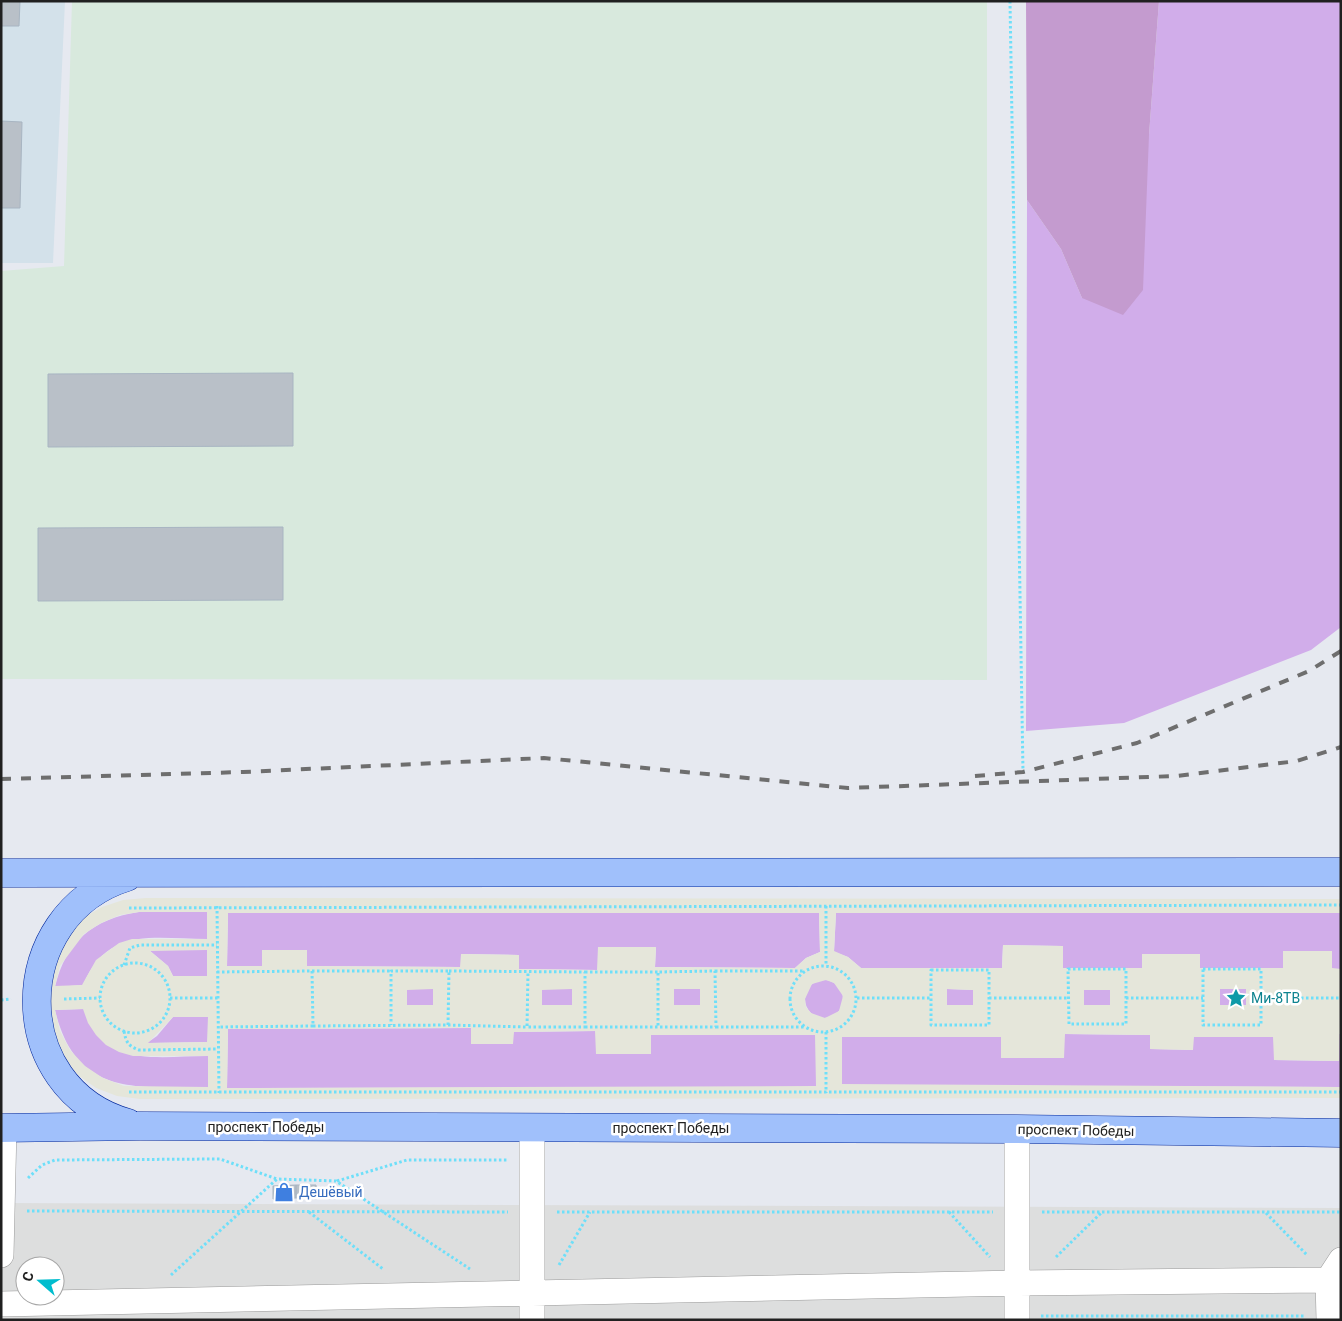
<svg xmlns="http://www.w3.org/2000/svg" width="1342" height="1321" font-family="Roboto,sans-serif">
<rect width="100%" height="100%" fill="#e6e9f0"/>
<path fill="#dddede" fill-rule="evenodd" d="M1,1203L1341,1208V1320H1ZM25,1266H55V1296H25Z"/>
<path fill="#d8e9dd" d="M72,1H987V680L1,679V271L64,266Z"/>
<path fill="#d3e1ea" d="M1,1H65L53,263H1Z"/>
<path fill="#d1adea" d="M1159,1H1341V627L1311,650L1124,723L1026,731L1027,200L1061,249L1082,298L1149,135Z
M139,912H207L208,939C153,939 108,926 83,985L55,987C66,941 93,919 139,912Z
M228,913H819L820,952L806,958L795,968L655,967L656,948L598,947V970L519,969V955L461,954V967L306,966V950H263V966H227Z
M836,913H1341V969H1332L1331,951H1284L1283,968H1200V954H1142V968H1063V946L1003,945L1002,968H861L848,957L834,952Z
M149,950H208L207,976H173L168,966Z
M805 999a19 19 0 1 1 38 0a19 19 0 1 1-38 0Z
M407,989H434L433,1005H407Z
M542,989H572V1005H542Z
M674,989H700V1005H674Z
M947,989L974,990L973,1005H947Z
M1084,989H1110V1005H1084Z
M1220,989H1246V1005H1220Z
M84,1009C102,1069 159,1056 208,1056V1087C135,1087 76,1097 55,1010Z
M173,1017H208V1042L147,1043L157,1036Z
M471,1028L472,1044H513V1032L596,1031V1054H650V1035H816V1087L227,1088L228,1029Z
M1064,1034L1150,1035V1049L1193,1050V1037H1274V1060L1338,1061L1339,1034H1341V1087L842,1085V1037H1001V1058H1064Z"/>
<path fill="#c49bcf" d="M1026,1H1159L1149,135L1143,290L1123,315L1082,298L1061,249L1027,200Z"/>
<path fill="#e5e6da" fill-rule="evenodd" d="M146,898L1341,899V913H836L834,951L848,957L861,968H1002L1003,945L1063,946V968H1142V954H1200V968H1283V951H1332V968L1341,969L1339,1061L1274,1060L1273,1037H1194L1193,1050L1150,1049V1035L1065,1034L1064,1058H1001V1037H842V1084L1341,1087V1098L140,1099L117,1096L96,1088L78,1075L62,1059L44,1018L54,952L83,918L102,907L123,900ZM139,912H207V939H132L119,943L96,960L82,985L55,986L60,966L84,934L101,923L120,915ZM228,913H819L820,952L806,958L795,968L655,967L656,947H598L597,970L519,969V955L461,954L460,967L307,966V950H262V966H227ZM207,950V976H173L168,966L150,951ZM826,980L834,983L843,996L839,1011L825,1018L811,1013L806,1007L805,999L812,984ZM433,989V1005H407V990ZM572,989V1005H542V990ZM674,989H700V1005H674ZM947,989L973,990V1005H947ZM1246,989V1005H1220V989ZM1084,990H1110V1005H1084ZM83,1009L88,1023L96,1035L106,1045L119,1052L133,1056H208V1087L124,1086L103,1078L85,1066L70,1050L60,1031L55,1010ZM173,1017H208L207,1042L148,1043ZM471,1028V1044H513L514,1032L595,1031L596,1054H651V1035H815L816,1086L227,1088L228,1029Z"/>
<path fill="#b9c0c8" stroke="#a8b5c2" d="M1,1H20L19,26H1Z
M1,121L22,122L20,208H1Z
M293,373V446L48,447V374Z
M283,527V600L38,601V528Z
M296,1185V1198L273,1199V1186Z
M296,1185H316L317,1198H296Z"/>
<g fill="none" stroke-linecap="round" stroke-linejoin="round">
<defs>
<path id="minor" d="M532,1128V1320
M1017,1129V1320
M1,1255L4,1128
M1328,1280L1329,1320
M1,1304L1018,1283L1328,1280L1341,1260"/>
<path id="major" d="M1,873L1341,872
M127,877C7,914 6,1089 128,1123
M1,1128L140,1126L1017,1129L1341,1133"/>
</defs>
<use href="#minor" stroke="#9a9a9a" stroke-width="26"/>
<use href="#major" stroke="#01269b" stroke-width="29"/>
<path stroke="#6edff9" stroke-width="3" stroke-dasharray="2.5 2.5" stroke-linecap="butt" d="M1010,1L1023,772
M217,906L219,1093
M826,906V966
M129,908L1341,905
M100 998a35 35 0 1 1 70 0a35 35 0 1 1-70 0Z
M124,965L130,948L140,945H217
M790 999a33 33 0 1 1 66 0a33 33 0 1 1-66 0Z
M1068,969H1126V1024H1069Z
M1203,969H1261V1025H1203Z
M931,970H989V1025H931Z
M312,971H391
M449,971L585,972V1027H527L528,972
M715,971H805
M217,972L312,971L313,1026L218,1027
M585,972H658
M170,998H218
M857,998H931
M989,998H1068
M1126,998H1203
M1261,998H1341
M64,999L100,998
M1,1000L11,999
M448,1025L527,1027
M313,1026L448,1025L449,971H391V1025
M585,1027H716L715,971L658,972V1027
M716,1027H805
M124,1031C126,1042 128,1046 139,1050L218,1049
M826,1032V1093
M129,1092H1341
M28,1178L42,1165L55,1160L220,1159L277,1179
M337,1181L407,1160H507
M27,1211L508,1212
M309,1212L383,1269
M557,1212H993
M949,1212L990,1257
M1042,1212H1341
M1266,1213L1307,1255
M1056,1257L1101,1213
M559,1265L590,1212
M171,1275L277,1179L336,1181L470,1269
M1041,1316H1305"/>
<use href="#minor" stroke="#fff" stroke-width="25"/>
<use href="#major" stroke="#a0c0fb" stroke-width="28"/>
<path stroke="#6e6e6e" stroke-width="4" stroke-dasharray="10 10" stroke-linecap="butt" d="M975,776L1023,772L1137,743L1309,671L1341,651
M1,779L243,772L544,758L848,788L1176,776L1297,761L1341,747"/>
</g>
<defs>
<symbol id="sight-bare" viewBox="-9 -9 18 18"><path d="M0-6L1.8-2.2L6-1.7L2.9 1.2L3.7 5.4L0 3.3L-3.7 5.4L-2.9 1.2L-6-1.7L-1.8-2.2Z" fill="#0f9aa8" stroke="#fff" stroke-width="2.5" paint-order="stroke"/></symbol>
<symbol id="shop-bare" viewBox="-9 -9 18 18"><path d="M-5-2.5h2.3a2.7 3.5 0 0 1 5.4 0H5L5.5 6h-11ZM-1.5-2.5h3a1.5 2.3 0 0 0-3 0Z" fill="#3f7fe0" stroke="#fff" stroke-width="2.5" paint-order="stroke"/></symbol>
</defs>
<g fill-rule="evenodd">
<use href="#sight-bare" x="1222" y="984" width="28" height="28"/>
<use href="#shop-bare" x="270" y="1178" width="28" height="28"/>
</g>
<g text-anchor="middle" dominant-baseline="central" stroke-width="5" stroke-linejoin="round" paint-order="stroke">
<g font-size="14" fill="#0d838f" stroke="#fff" text-anchor="start">
<text x="1251" y="998">Ми-8ТВ</text>
</g>
<g font-size="14" fill="#202020" stroke="#fff">
<text x="266" y="1127">проспект Победы</text>
<text x="671" y="1128">проспект Победы</text>
<text transform="translate(1076 1130) rotate(1)">проспект Победы</text>
</g>
<g font-size="14" fill="#366cbe" stroke="#fff" text-anchor="start">
<text x="299" y="1192">Дешёвый</text>
</g>
</g>
<rect width="1342" height="1321" fill="none" stroke="#202020" stroke-width="5"/>
<g transform="translate(40 1281) rotate(290)"><circle r="24" fill="#ffffff" stroke="#a6a6a6"/>
<path d="M0-4L9 19L0 12L-9 19Z" fill="#01bdce"/>
<text y="-8" font-size="14" font-weight="bold" text-anchor="middle" fill="#202020">С</text>
</g>
</svg>
